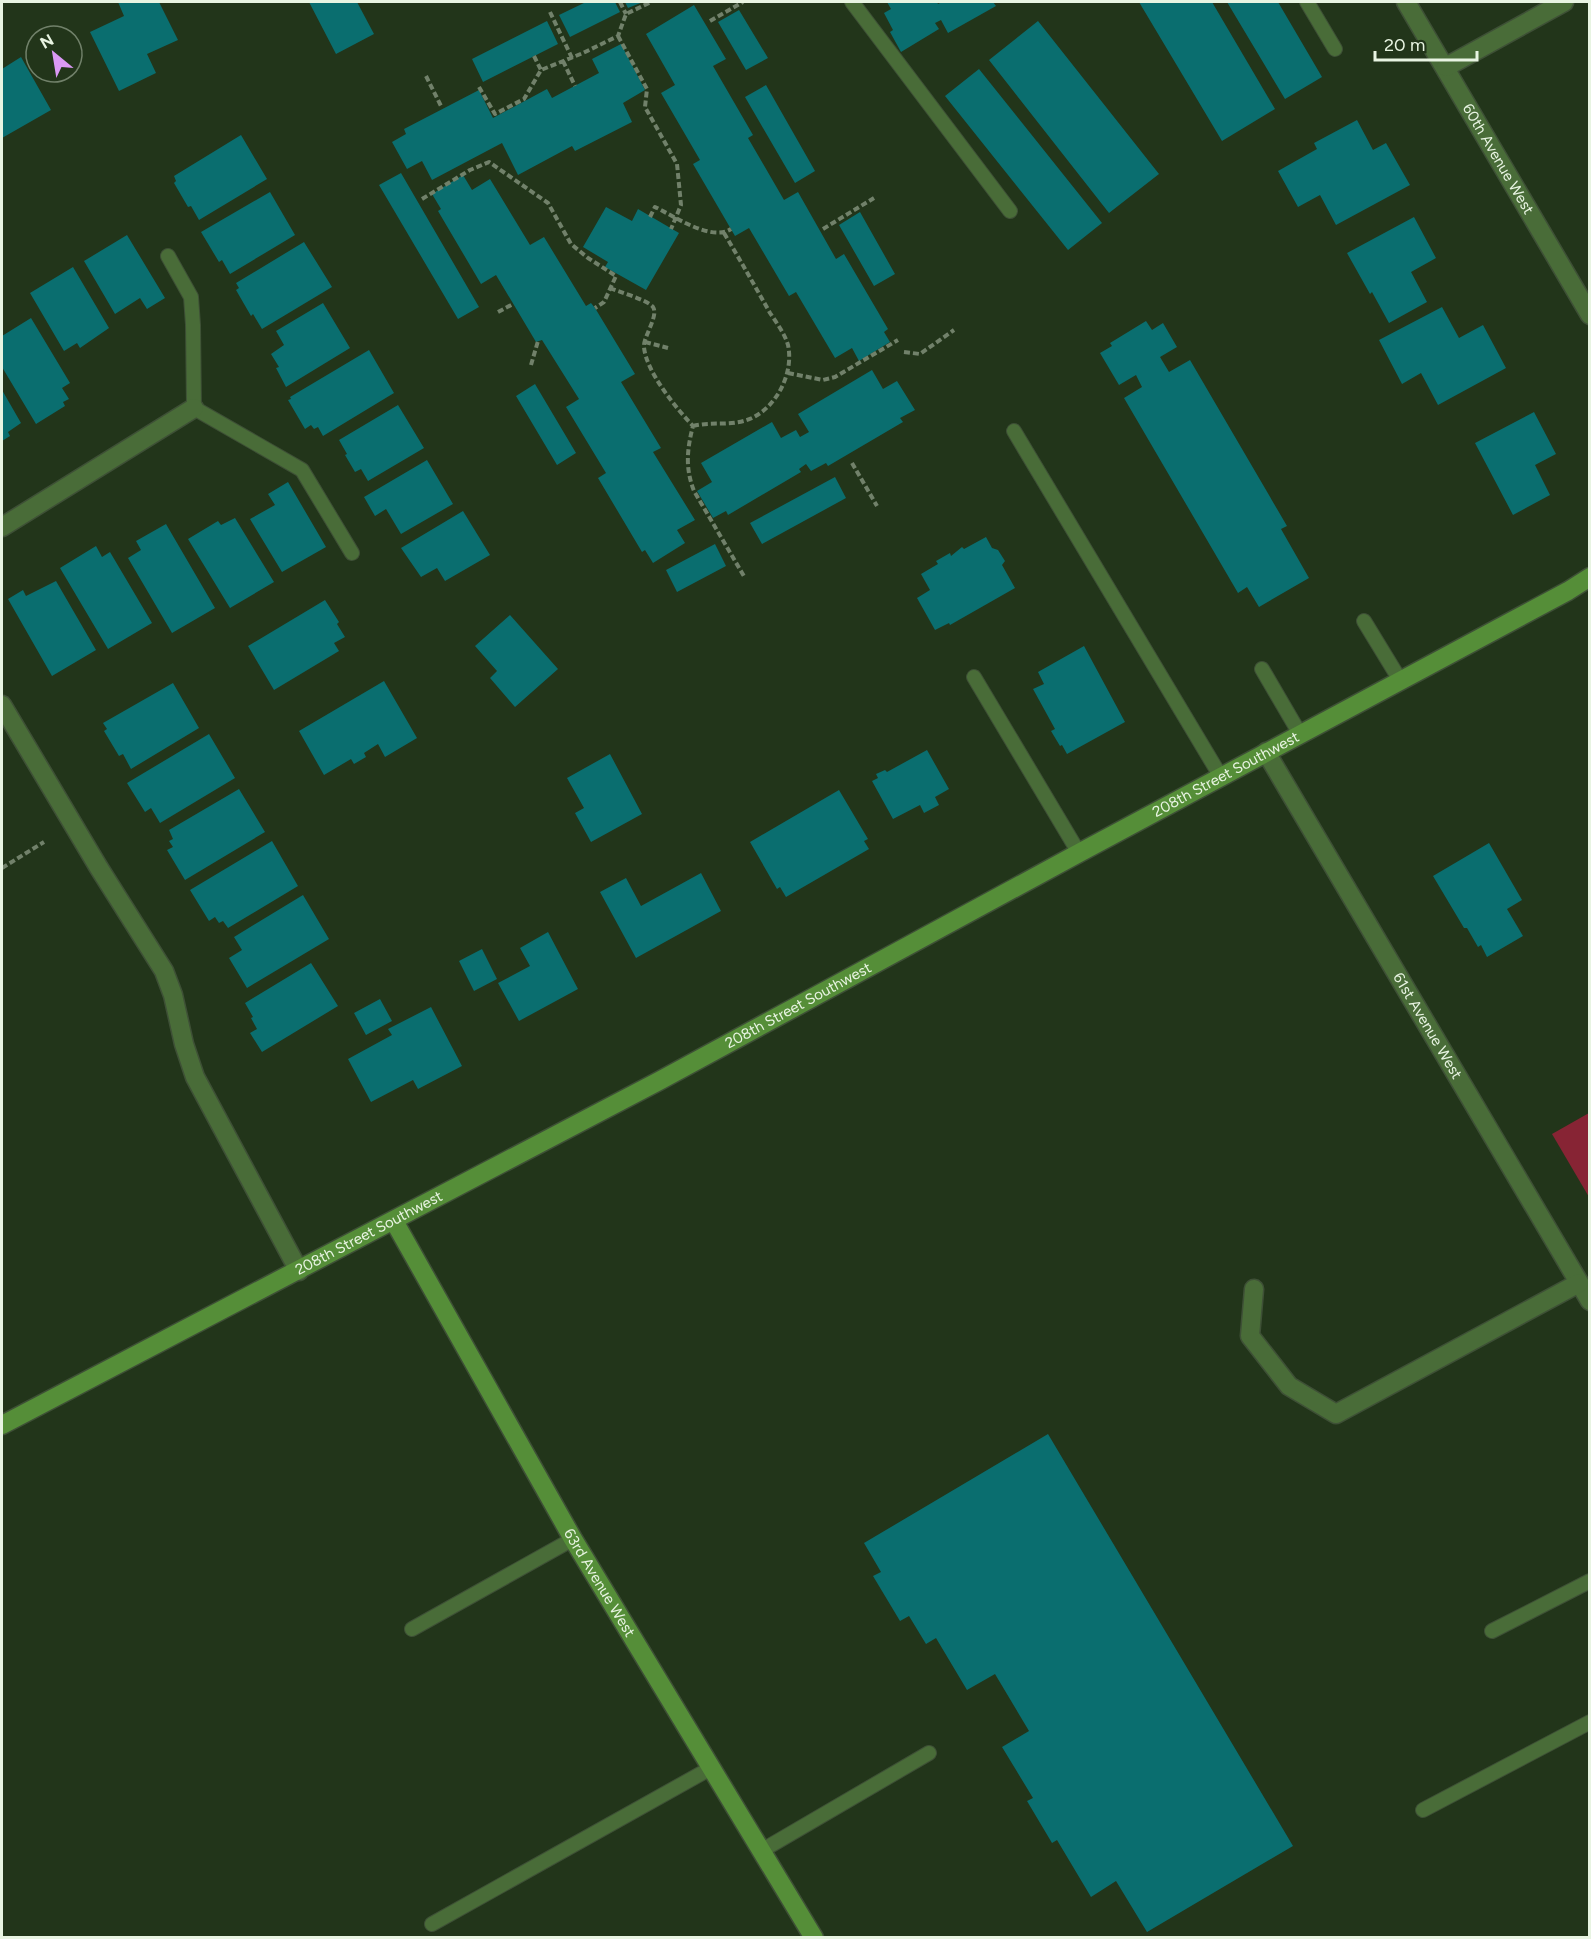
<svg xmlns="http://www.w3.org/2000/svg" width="1591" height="1939" font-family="Figtree,sans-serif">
<rect width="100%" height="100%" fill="#22351a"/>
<path fill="#872434" d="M1589,1113V1197L1552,1134Z"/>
<path fill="#0a6e6f" d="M118,2H159L178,40L147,54L156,73L119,91L90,32L124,16Z
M309,2H357L374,34L336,54Z
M586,2H615L620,12L570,37L559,15Z
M625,2H643L628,8Z
M887,2H937L938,4L942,2H993L996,6L948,33L941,20L935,23L939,29L901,52L890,32L893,30L884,13L891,9Z
M1139,2H1212L1275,109L1222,141Z
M1227,2H1278L1322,77L1285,99Z
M694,5L726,59L713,66L753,135L748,138L784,200L798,192L836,259L844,254L888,329L884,332L890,342L859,361L852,348L835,358L796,292L789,296L749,228L735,236L693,164L700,160L661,93L675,85L646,34Z
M739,10L768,58L746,70L718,22Z
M547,21L558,44L483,82L472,59Z
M1038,21L1159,174L1109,213L989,60Z
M621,44L645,90L623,103L632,122L575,151L572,146L518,175L502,143L432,180L422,161L407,169L392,142L406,134L404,129L479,90L493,118L547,89L552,98L599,73L592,59Z
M21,57L51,110L2,138V69Z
M979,69L1102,223L1068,250L945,96Z
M766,85L815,171L795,183L745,97Z
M1357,120L1373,150L1386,143L1410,185L1336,225L1320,195L1298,207L1278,171L1317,149L1314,143Z
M241,135L267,179L199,220L191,206L188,207L174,183L176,181L174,176Z
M401,173L479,307L458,319L379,185Z
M463,175L472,190L490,179L530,245L544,237L586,306L591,303L595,308L635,374L621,382L661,448L653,452L695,520L677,530L685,543L653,563L645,550L642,552L598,478L606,473L566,407L579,399L542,340L536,342L496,275L481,284L438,211L441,209L432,194Z
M270,192L295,235L230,274L222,260L219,262L201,232Z
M606,207L632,221L638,209L679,233L646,290L605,267L608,262L583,247Z
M860,212L895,274L874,286L839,225Z
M1414,217L1436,258L1411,272L1427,302L1389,323L1372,292L1370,294L1347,253Z
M127,235L165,298L147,309L140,298L115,314L84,261Z
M304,242L332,287L262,329L253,314L251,316L236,290L239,288L236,283Z
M73,267L109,328L80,348L77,343L64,351L30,293Z
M323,303L350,348L286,387L276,368L279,367L271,354L284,345L276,331Z
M1442,307L1459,338L1483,325L1506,368L1438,405L1421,373L1402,384L1379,340Z
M31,318L70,383L62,388L69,399L63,402L65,406L36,424L2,367V336Z
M1146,321L1152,330L1163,323L1177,347L1160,357L1169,372L1190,360L1287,526L1281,529L1309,578L1259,607L1247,587L1238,593L1124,398L1142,387L1136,375L1119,385L1100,353L1112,346L1110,343Z
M369,350L394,393L323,436L318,427L314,429L311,425L305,429L288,400L291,399L290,397Z
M872,370L883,389L897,381L915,410L900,418L903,422L828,466L826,463L811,471L806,464L799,469L801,472L728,515L726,511L713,518L697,491L712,482L701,463L772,422L781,438L796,430L800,437L809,432L798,414Z
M535,384L576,453L557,465L516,396Z
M2,390L21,423L8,432L10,436L2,441Z
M398,405L424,448L368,481L361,469L355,472L345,455L347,454L339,440Z
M1534,412L1556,454L1535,465L1550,495L1513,515L1475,443Z
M427,460L453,504L401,534L386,509L375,516L364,497Z
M835,477L846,498L762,544L750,523Z
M288,482L326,547L282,572L250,519L275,505L268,494Z
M463,511L490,555L445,581L437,568L421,577L401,548Z
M235,518L274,582L230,608L188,539L218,521L221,525Z
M166,524L215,608L172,633L128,558L141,550L136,541Z
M986,537L992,548L998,550L1005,561L1002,565L1015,588L950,625L949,623L935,630L917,598L930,590L921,574L938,564L936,561L950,553L951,556L962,547L964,549Z
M715,544L726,566L677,592L666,570Z
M96,546L102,557L110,552L152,623L108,649L60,568Z
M56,581L96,650L52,676L8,599L23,590L26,596Z
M325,600L339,622L337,624L345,637L334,643L339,651L274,690L248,646Z
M510,615L558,669L515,707L490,678L497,671L475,646Z
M1084,646L1125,722L1067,754L1062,745L1060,746L1051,731L1055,729L1033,689L1044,684L1038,672Z
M384,681L417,738L385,757L378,744L364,753L366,757L354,764L351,759L324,775L299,731Z
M173,683L199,728L131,769L123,754L119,756L104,731L107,729L103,723Z
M209,734L235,778L160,823L151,808L145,812L127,783Z
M927,750L949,789L935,797L939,805L924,813L920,805L893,819L872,781L878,778L876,774L885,770L887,772Z
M610,754L642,814L591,842L575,813L584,808L567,778Z
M239,789L265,832L185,880L167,850L173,847L169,841L173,839L169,830Z
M839,790L868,839L864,841L869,849L786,897L780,887L777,889L750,842Z
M272,841L298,886L228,928L223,921L219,923L215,917L209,921L190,890Z
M1489,843L1522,900L1507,909L1523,936L1487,957L1481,945L1478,947L1467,928H1464L1433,876Z
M701,873L721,911L636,958L600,892L626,878L641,906Z
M303,895L329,939L247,988L229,958L242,950L234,937Z
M548,932L578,989L519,1021L498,983L530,966L520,948Z
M482,949L497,979L474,991L459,961Z
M311,963L338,1006L262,1052L250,1033L257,1029L251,1018L253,1017L245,1003Z
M380,999L392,1021L366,1035L354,1013Z
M431,1007L462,1066L418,1089L413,1080L371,1102L348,1059L392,1035L388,1029Z
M1048,1434L1293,1846L1147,1932L1116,1881L1091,1897L1057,1840L1052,1843L1027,1801L1033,1798L1002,1747L1029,1731L995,1674L967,1690L936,1638L926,1644L909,1616L900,1621L873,1576L881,1572L864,1543Z"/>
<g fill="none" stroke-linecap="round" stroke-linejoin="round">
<defs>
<path id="lane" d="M852,2L1010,211
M1307,2L1335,49
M168,256L191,297L193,325L194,408L302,470L352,553
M1014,431L1221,777
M1364,621L1400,680
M1262,669L1300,734
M974,677L1079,853
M412,1629L573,1539
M1492,1631L1590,1581
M1423,1810L1590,1722
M761,1851L929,1753
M432,1924L711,1768"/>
<g id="street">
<path id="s1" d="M1406,2L1590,315"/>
<path d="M1446,67L1564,2"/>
<path d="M2,527L194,408"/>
<path d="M2,705L99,868L164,971L173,995L184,1044L195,1077L299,1271"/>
<path id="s2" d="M1266,752L1590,1301"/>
<path d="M1254,1289L1250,1336L1289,1386L1336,1414L1579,1283"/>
</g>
<g id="secondary">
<path id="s3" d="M394,1221L573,1539L814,1938"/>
<path id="s4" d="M2,1425L659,1081L1079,853L1568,591L1590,577"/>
</g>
</defs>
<use href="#lane" stroke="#3e5036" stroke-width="16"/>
<use href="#street" stroke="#3e5036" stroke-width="21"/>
<use href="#secondary" stroke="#3e5036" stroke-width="21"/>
<path stroke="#71816a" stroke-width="4" stroke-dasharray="6 3" stroke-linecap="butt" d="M620,2L626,14
M550,12L572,58
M710,21L743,2
M618,36L647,89L645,107L677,164L681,205L671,229
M534,56L541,70
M563,61L575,86
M426,76L441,106
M479,87L495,114L524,99L541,70L583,53L618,36L626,14L651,2
M422,199L470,170L489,162L548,203L571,244L588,258L616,276L604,302L595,308
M650,217L655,207C674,216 711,242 731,229
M823,229L874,198
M610,288C619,292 648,300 653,307C659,316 643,337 644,347C646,372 677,409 693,426C687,449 685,468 694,491L745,578
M498,312L513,304
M645,342L668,348
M904,352L920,354L954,330
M531,365L538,341
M788,373L823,380L835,377L898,340
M693,426C713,421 732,427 752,418C777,406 794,373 788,345C785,334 776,322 770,313C755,286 740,260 724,233
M852,463L877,506
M2,868L44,842"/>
<use href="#lane" stroke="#496c38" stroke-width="14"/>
<use href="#street" stroke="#496c38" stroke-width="18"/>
<use href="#secondary" stroke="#558e38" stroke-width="18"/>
</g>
<g text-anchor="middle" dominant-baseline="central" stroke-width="6" stroke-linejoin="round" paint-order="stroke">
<g font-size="15" fill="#e8f4e2" stroke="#22351a">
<text stroke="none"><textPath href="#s1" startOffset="182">60th Avenue West</textPath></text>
<text stroke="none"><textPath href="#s4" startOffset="1386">208th Street Southwest</textPath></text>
<text stroke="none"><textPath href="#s4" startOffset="900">208th Street Southwest</textPath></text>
<text stroke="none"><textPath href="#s2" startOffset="318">61st Avenue West</textPath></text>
<text stroke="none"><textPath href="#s4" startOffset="414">208th Street Southwest</textPath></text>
<text stroke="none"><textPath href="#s3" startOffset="416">63rd Avenue West</textPath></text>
</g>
</g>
<rect width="1591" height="1939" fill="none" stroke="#e8f4e2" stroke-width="6"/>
<g transform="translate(54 54) rotate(330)"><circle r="28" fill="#22351a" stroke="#71816a" stroke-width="1.5"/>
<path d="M0-4.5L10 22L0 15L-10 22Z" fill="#db99f5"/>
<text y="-9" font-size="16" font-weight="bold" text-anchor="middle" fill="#e8f4e2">N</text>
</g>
<path d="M1375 51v9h102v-9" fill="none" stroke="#e8f4e2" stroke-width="3"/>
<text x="1384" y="51" font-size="18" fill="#e8f4e2" stroke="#22351a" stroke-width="4.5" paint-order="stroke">20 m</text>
</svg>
